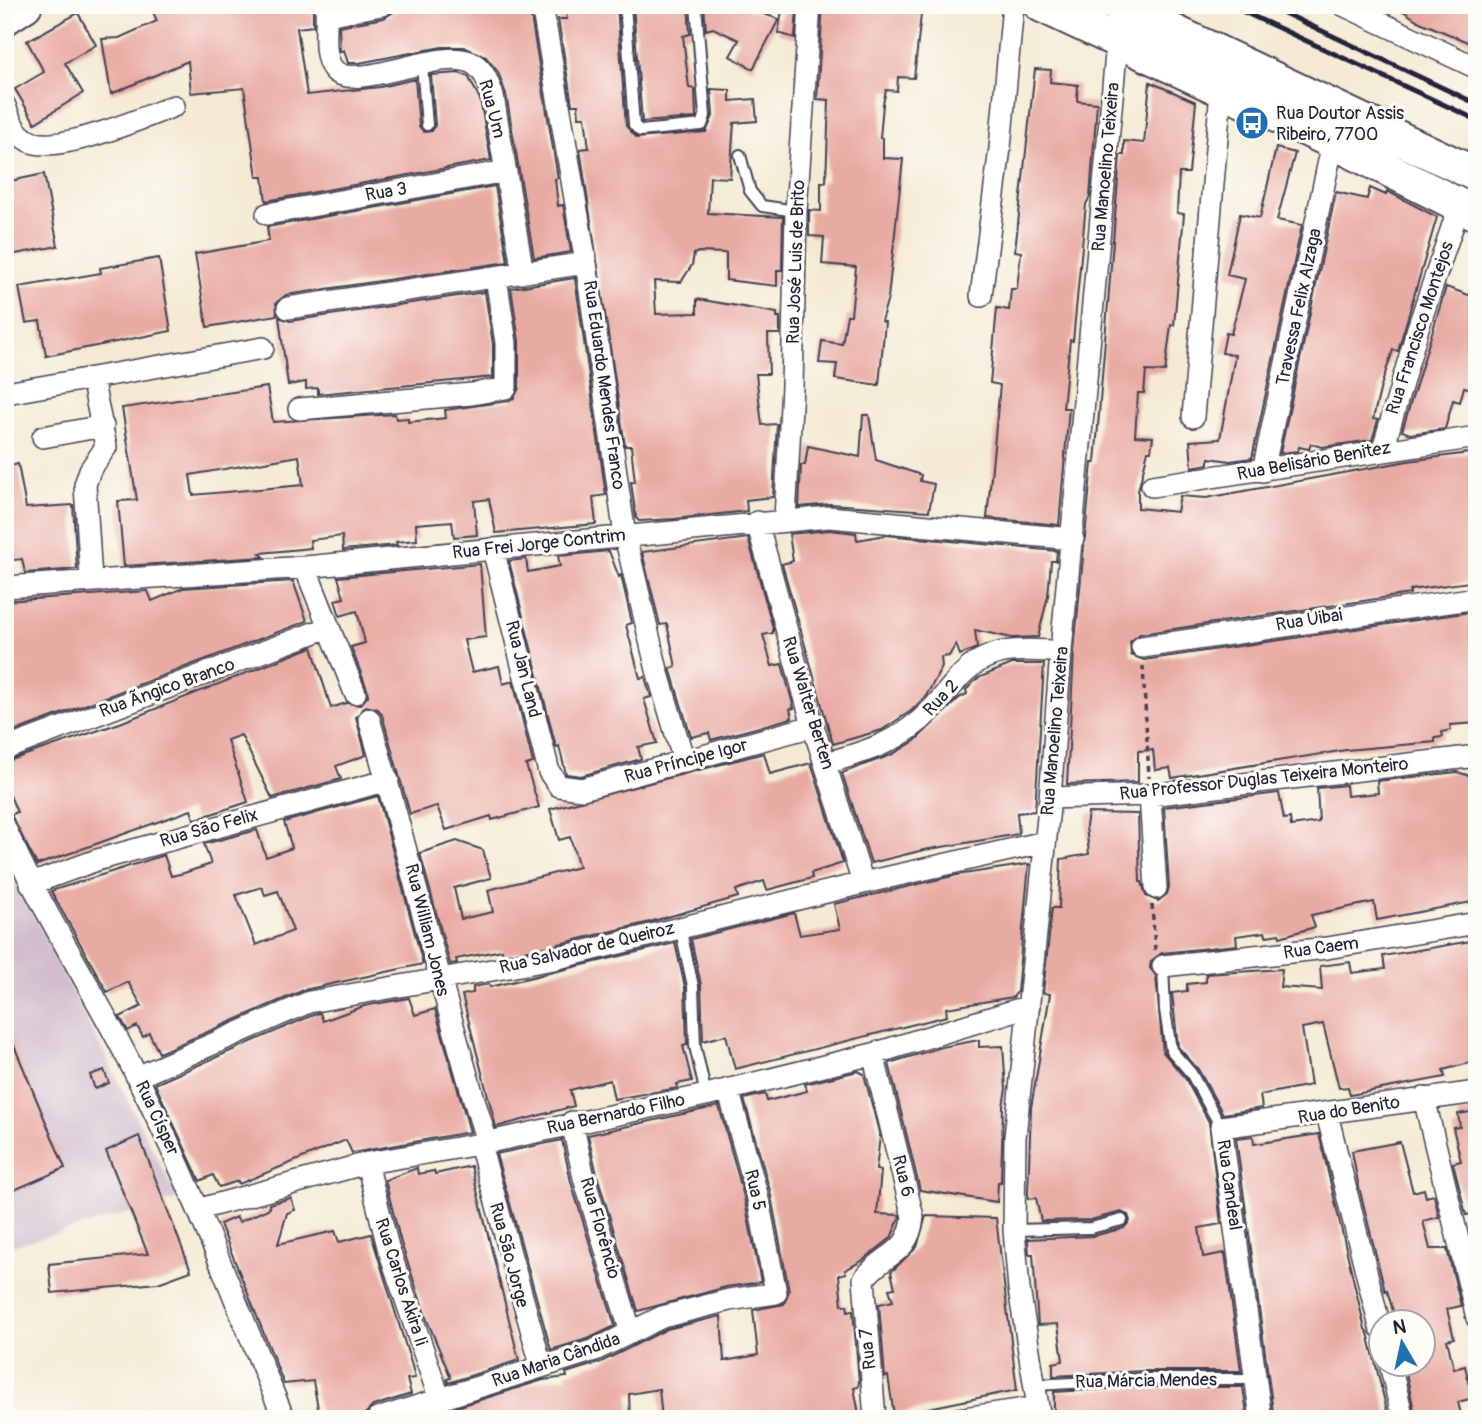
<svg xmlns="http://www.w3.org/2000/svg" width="1482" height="1424" font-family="Pangolin,sans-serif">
<rect width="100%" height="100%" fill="#fdfcf7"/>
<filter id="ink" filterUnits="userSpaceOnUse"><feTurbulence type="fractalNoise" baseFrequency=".0143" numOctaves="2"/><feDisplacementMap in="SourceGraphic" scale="14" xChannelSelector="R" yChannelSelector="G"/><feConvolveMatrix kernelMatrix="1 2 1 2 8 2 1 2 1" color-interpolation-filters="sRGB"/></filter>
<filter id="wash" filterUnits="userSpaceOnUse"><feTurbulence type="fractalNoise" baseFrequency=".00686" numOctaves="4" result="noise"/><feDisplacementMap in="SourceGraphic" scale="28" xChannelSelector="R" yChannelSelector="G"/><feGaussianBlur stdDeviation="1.57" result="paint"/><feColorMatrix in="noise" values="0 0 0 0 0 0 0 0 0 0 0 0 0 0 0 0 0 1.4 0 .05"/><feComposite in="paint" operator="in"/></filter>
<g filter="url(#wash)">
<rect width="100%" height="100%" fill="#f4ead3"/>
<path fill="#d1bdcc" d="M5,859L178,1199L5,1248Z"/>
<g id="blocks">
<path fill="#e8aba3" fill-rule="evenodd" d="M150,5H313V26L297,28L307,95L380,87L415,79L419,126L424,132L432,131L435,125L431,75L458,73L468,76L480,99L491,160L266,201L263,177H257L244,88L191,93L188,61L111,94L102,39L119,38L157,21Z
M421,5H529L558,178L555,179L558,206L563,205L571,252L534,258L506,94L498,72L486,57L464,47H442L359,63H348L344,50L340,52L339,26L384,18L395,11Z
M565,5H617L626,126L637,138L706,132L713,116L711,89L730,90V101L755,99L757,121L734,123L730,178L710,177L708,213L783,217L782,270H777V286L726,280V253L698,252L694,254L692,265L681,282L654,281L656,314L697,313V299L777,313V317H780V334H768L769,374H756L762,425L777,424L773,497L746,500L747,511L674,519L639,521L636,518L631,482H635L631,446H625L580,149L589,148L585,117H579L578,105H572L558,19H567Z
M633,5H688L690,34L683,36L689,88L695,89L696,118L642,122Z
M704,5H736L779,19L753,69L730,56L739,40L713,28L706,30Z
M783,5L797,7L795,38L778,33Z
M823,5H922L914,78L898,77L897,91L886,90L883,104L880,138H883V158L903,159L888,298L881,321L885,322L879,385L835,379L837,364L819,363L822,341L842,344L847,315H851L856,267L822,264L824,237L809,236V210L821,211V182H826L829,100L817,99Z
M1394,5H1477V46L1420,22Z
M78,13L96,45L65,63L83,93L35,123L15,89L44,72L27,41Z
M1035,69L1051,70L1050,82L1078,85L1077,101L1097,103L1090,197L1086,204L1073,341L1070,340L1063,408H1069L1059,525L987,518L1000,385L990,383L994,340L997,308L1009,310L1011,289H1017L1021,252L1015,251Z
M1150,82L1196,102L1189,173H1179L1177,213L1184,214L1174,325H1171L1165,372L1146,371L1144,393H1138L1135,436L1153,437L1151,451H1148L1138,491V508L1177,512L1180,496L1206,498L1408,461L1477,452V568H1469L1470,582L1410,590V594L1140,634L1130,642L1131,655L1144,660L1477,611V723L1450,725L1451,730L1442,732L1443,737L1435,738V742L1346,750L1172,778L1170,768L1155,770L1153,750L1138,751V782L1067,784L1074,652L1092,463H1095L1120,155H1124V141L1144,143Z
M1276,148L1295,153L1277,220L1302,225L1252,458L1230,461L1209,458V464L1192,467L1190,441L1220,439L1235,355L1222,353L1226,333L1231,334L1245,279L1227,275L1240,214L1260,218Z
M44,174L58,246L5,256V182Z
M495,186L508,262L286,295L276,303L277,315L207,327L195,254L269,241L267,227Z
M1370,188L1386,195L1387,191L1437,217L1398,351L1393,350L1381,386L1373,419L1378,420L1372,440L1322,447L1311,444L1309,449L1299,447L1298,451L1280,453L1336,192L1367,199Z
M159,258L171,331L46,356L40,321L26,323L19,287L101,273L100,268Z
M575,278L606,495L593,497L596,524L496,533L489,499L474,501L477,535L454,537L452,521L416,524L417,540L396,542L397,545L343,550L342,536L310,540L311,548L260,553L264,557L124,566L118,501L137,500L122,408L267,387L273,422L395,414L396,419L408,418V422L446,418L445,410L508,401L514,398L519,388V341L511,288ZM299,456L303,485L193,495L190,475Z
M1446,287L1477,298V390L1464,387L1460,402L1453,400L1445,429L1410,434L1402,431Z
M485,292L493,344V377L318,394V388L306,389V382L288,385L279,317L290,321Z
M863,415H869L876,460L921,475L920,481L934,484L929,511L830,504L799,507L801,465H805L808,446L860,457Z
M18,464L26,508L73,505L77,569L25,573L22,559L5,561V467Z
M829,530L856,533L857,540L886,535L1057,551L1056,561H1051L1048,596L1038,637L1012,638L975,630L977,648L960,655L956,644L949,656L941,657L942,667L926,696L911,711L882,730L833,744L782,564L793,561L789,534Z
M748,538L773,628V633L763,635L772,666L782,664L794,708L790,709L792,718L711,740L709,733L691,737L670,668L676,667L667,624L660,625L642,552Z
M609,551L619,577L621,575L632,623L626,625L640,678L645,677L651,697L644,699L657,743L638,747L641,759L581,776L566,774L559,746L556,747L509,561L526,559L528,572L560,566L558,556Z
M480,564L486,637L464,640L472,672L499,666L503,684L513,681L533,763L526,765L539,807L492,820L491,816L446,830L437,806L410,814L382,715L378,709L366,706L356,717L366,755L336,766L341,779L272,798L241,735L227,740L248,802L199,818L194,819L191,810L37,865L11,815L17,812L5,784V762L120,723L312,647L331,708L346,703L360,705L368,696L367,689L351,647L365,643L357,611L340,616L335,600L344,598L338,577Z
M293,581L307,621L5,735V601L148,591L152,601L183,588Z
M1012,664H1044L1035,811L1017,813L1019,834L924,850L871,863L842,773L891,755L915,741L959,698L967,694L966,690L978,678Z
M764,753L770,774L811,763L843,863L811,873L812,878L767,890L764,881L736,890L738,897L646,923L551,946L503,955L502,950L456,959L457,963L450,964L420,853L457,841L483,850L491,878L454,888L461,919L493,912L488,890L579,867L570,837L559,840L550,809Z
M1457,772L1477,778V901L1377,920L1374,902L1311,915L1315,927L1280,937L1279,934L1266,936L1265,932L1236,936L1237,945L1162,953L1151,961L1150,968L1156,976L1163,1052L1185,1078L1209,1122L1221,1224L1199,1228L1203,1257L1225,1253L1241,1371H1143L1053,1376V1363L1063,1361L1058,1324L1038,1325L1033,1254H1029L1028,1239L1093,1236L1124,1228L1130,1221L1128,1215L1121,1212L1090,1220L1041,1221L1036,1198L1028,1199V1194L1031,1108L1050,994L1043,993L1052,908H1059L1061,859L1089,854L1086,826L1088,813L1138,814L1140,882H1142L1146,896L1158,901L1167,894L1169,887L1164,807L1279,793L1284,819L1290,818L1291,826L1319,822L1317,788L1346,785L1347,796L1378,793L1377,781Z
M378,796L423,964L304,990L159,1053L149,1033L143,1037L137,1026L128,1031L120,1017L142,1006L128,982L107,992L51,891L164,855L171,876L184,873L211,864L204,844L257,830L266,857L292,848L284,822ZM262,887L265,895L278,891L293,931L256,945L236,895Z
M1029,864L1017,992L1013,997L946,1008L947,1016L735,1069L726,1035L703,1041L701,985L691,939L794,913L800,935L840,929L834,904L957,875Z
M1477,940V1061L1443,1070L1445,1077L1350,1095L1348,1087L1339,1088L1323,1024L1302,1028L1311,1085L1260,1095L1262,1108L1223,1114L1198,1069L1178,1047L1172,993L1187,991V984L1206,982V974L1282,969L1280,987L1322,990L1320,966L1350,962L1352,973L1385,969L1383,956Z
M675,943L685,987L687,1045L683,1046L692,1081L677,1084L678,1088L614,1099L610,1080L570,1090L574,1106L496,1127L462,995L473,993V987L489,984L490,987Z
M409,998L415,1015L435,1009L470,1132L352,1153L346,1140L239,1184L238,1181L219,1187L213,1175L200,1181L155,1084L313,1015L320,1013L323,1021L364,1006Z
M5,1024L65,1168L5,1194Z
M979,1040V1047L1003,1046L1006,1089L1003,1106L1001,1182H998L997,1202L920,1190L889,1063L942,1047Z
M104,1070L109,1083L95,1089L90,1075Z
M858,1071L864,1074L880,1136L876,1170L881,1171L877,1214L899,1215L900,1217L891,1238L862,1261L845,1270L846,1273L839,1275L842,1305H847L848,1311L853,1310L859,1381L858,1387L854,1388L860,1419H662L659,1389L629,1394L630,1419H461L457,1407L543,1380L567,1377L566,1373L601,1362L667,1329L721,1316L724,1361L758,1355L753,1310L784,1304L789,1291L770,1191L744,1099L765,1094L767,1101L807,1091L805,1084Z
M719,1106L744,1197L761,1282L726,1287L638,1311L597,1175L588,1135Z
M1477,1111V1213L1466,1215L1453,1163L1461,1161L1453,1128L1460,1127L1458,1114Z
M1319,1134L1365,1329L1368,1333L1389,1419H1274L1236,1138L1253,1136L1254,1144Z
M139,1136L191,1271L158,1283L52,1293L49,1264L148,1254L106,1151Z
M562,1140L571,1182L615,1326L590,1338L551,1350L496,1154Z
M1400,1142L1413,1192L1424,1189L1426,1197L1434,1195L1439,1217L1423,1221L1430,1249H1447L1461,1306L1447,1309L1454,1338L1447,1340L1454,1369L1465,1366L1473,1398L1458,1402L1462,1419H1416L1404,1364H1423V1322H1396L1387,1290L1385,1291L1358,1183L1352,1151Z
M471,1166L519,1360L448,1383L447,1379L451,1378L427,1320L401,1243L385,1180L417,1168L418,1174L434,1171L435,1174Z
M291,1198L295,1210L287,1213L278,1244L335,1231L339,1242L371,1234L412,1366L415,1378L407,1379L411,1394L373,1406L365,1414L347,1419H320L313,1381L284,1384L220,1224L236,1217L239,1222L270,1208L269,1204Z
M926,1216L996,1218L1017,1390L894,1415L888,1376L885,1377L879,1304L893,1301L889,1289L895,1288L891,1272L917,1247Z
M1143,1387H1243L1248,1419H1054V1392Z"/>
</g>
</g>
<g filter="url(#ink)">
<use href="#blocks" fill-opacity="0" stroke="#424052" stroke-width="2"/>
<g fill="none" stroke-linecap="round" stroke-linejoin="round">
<defs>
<path id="service" d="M625,5L634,125L640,131L702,125L705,116L696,5
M422,64L427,125
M740,155L750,191L762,206L796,211
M680,927L693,986L695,1046L706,1095
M1163,966L1165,1010L1171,1050L1191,1073L1221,1127
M1014,1230L1091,1228L1122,1220
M1036,1385L1143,1379H1256"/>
<path id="minor" d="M326,5C328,23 321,54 333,69C353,95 444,44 474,64C485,71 489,85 493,96L523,273
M542,5L586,263L625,536L657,670L684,761
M1343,5L1477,68
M327,15L382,5
M5,106C10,120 15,134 29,141C57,155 145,117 174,106
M267,214L506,171
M981,296L1000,148L1013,5
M288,308L586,263
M12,392L263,348
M299,409L472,394L506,388V343L496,277
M1193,417L1221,91
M43,437L103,426
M1383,449L1418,328L1459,207
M1263,471L1333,142
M1152,486L1477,437
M785,519L792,387L796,211L810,5
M757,522L813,726L863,883
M493,549L549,772L559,786L582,789L813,726
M305,567L355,693
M91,579L85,485L90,470L106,447L92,378
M5,587L305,567L829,517L1073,539
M1142,647L1477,598
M369,719C411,859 443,1002 487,1142
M5,749L329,627
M826,763C866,752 902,741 931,710C948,693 962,668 985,658C1007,647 1037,651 1061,651
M1150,795L1156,888
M1050,798L1150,795L1477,756
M5,828C43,914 96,993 137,1077C193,1188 236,1304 284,1419
M31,884L97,860L388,780
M1163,966L1327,948L1477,923
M873,1054L913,1217C909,1256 883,1253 864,1279L875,1419
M137,1077L309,1002L554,959L863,883L1045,842
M1424,1098L1477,1318
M1327,1114L1380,1327
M572,1122L584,1178L631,1333
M480,1144L541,1365
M367,1163L388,1247L440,1400
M200,1209L367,1163L480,1144L706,1095L873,1054L1029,1006
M1390,1364L1403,1419
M377,1419L595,1350L662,1317L729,1300L776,1293L757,1194L728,1089
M957,1419L1038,1407
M1040,1419L1019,1289L1014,1230L1015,1137L1050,798L1061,651L1117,43
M1261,1419L1221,1127L1477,1092"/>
<path id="primary" d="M1041,5L1333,142L1477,214
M1118,5L1477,175
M5,18L25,5"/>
</defs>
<use href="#service" stroke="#424052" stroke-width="14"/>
<use href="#minor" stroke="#424052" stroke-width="24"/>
<use href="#primary" stroke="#424052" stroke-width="37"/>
<path stroke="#424052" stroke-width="3.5" stroke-dasharray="5 5" stroke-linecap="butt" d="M1143,666L1149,778
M1152,905L1155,950"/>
<use href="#service" stroke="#fff" stroke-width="10"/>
<use href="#minor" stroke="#fff" stroke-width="21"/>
<use href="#primary" stroke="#fff" stroke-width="33"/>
<path stroke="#22223b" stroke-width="5" d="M1229,5L1477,120
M1267,5L1477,104"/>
</g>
</g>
<defs>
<symbol id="bus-disc" viewBox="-11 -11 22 22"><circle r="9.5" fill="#1f6fb2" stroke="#fdfcf7"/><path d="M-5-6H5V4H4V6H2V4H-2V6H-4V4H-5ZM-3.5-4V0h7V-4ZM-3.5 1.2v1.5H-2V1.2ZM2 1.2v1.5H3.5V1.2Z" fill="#fff"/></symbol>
</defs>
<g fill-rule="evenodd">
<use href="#bus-disc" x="1233" y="104" width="38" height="38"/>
</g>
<g text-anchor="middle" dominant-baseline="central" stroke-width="6" stroke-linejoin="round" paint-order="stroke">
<g font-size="18" fill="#22223b" stroke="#fdfcf7">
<text transform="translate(492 109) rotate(75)">Rua Um</text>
<text transform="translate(1106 167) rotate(-85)">Rua Manoelino Teixeira</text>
<text transform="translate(386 192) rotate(-10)">Rua 3</text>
<text transform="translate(796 262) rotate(-88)">Rua José Luis de Brito</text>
<text transform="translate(1299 307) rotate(-78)">Travessa Felix Alzaga</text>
<text transform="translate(1420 328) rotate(-72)">Rua Francisco Montejos</text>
<text transform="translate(604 385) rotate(82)">Rua Eduardo Mendes Franco</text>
<text transform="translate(1314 461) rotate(-10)">Rua Belisário Benitez</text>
<text transform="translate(539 544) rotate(-6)">Rua Frei Jorge Contrim</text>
<text transform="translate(1309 620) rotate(-9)">Rua Uibai</text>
<text transform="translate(523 669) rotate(76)">Rua Jan Land</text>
<text transform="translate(167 688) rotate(-20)">Rua Ãngico Branco</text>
<text transform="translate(941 698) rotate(-47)">Rua 2</text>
<text transform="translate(808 703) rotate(73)">Rua Walter Berten</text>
<text transform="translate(1055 731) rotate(-85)">Rua Manoelino Teixeira</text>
<text transform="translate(686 761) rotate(-15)">Rua Príncipe Igor</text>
<text transform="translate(1264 779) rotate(-6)">Rua Professor Duglas Teixeira Monteiro</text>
<text transform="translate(209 828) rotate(-16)">Rua São Felix</text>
<text transform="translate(427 930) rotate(76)">Rua William Jones</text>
<text transform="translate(587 948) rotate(-13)">Rua Salvador de Queiroz</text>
<text transform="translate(1321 948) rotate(-8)">Rua Caem</text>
<text transform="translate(1349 1110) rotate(-9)">Rua do Benito</text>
<text transform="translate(616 1114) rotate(-12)">Rua Bernardo Filho</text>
<text transform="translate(157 1118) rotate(65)">Rua Císper</text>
<text transform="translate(903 1176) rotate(76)">Rua 6</text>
<text transform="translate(1229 1185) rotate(82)">Rua Candeal</text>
<text transform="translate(755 1190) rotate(77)">Rua 5</text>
<text transform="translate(600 1228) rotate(74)">Rua Florêncio</text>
<text transform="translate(509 1255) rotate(75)">Rua São Jorge</text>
<text transform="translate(401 1282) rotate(72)">Rua Carlos Akira Ii</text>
<text transform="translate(868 1349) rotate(-96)">Rua 7</text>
<text transform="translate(556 1360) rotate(-19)">Rua Maria Cândida</text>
<text transform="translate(1146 1381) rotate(-1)">Rua Márcia Mendes</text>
</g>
<g font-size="18" fill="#22223b" stroke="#fdfcf7" text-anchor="start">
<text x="1276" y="113">Rua Doutor Assis<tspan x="1276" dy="21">Ribeiro, 7700</tspan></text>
</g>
</g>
<rect width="1482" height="1424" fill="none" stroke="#fdfcf7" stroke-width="28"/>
<g transform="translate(1402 1343) rotate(351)"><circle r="33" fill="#fdfcf7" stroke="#a5a5ac" stroke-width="2"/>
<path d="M0-5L12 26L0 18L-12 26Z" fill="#1f6fb2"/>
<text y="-10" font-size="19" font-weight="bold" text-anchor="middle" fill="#22223b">N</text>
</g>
</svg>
